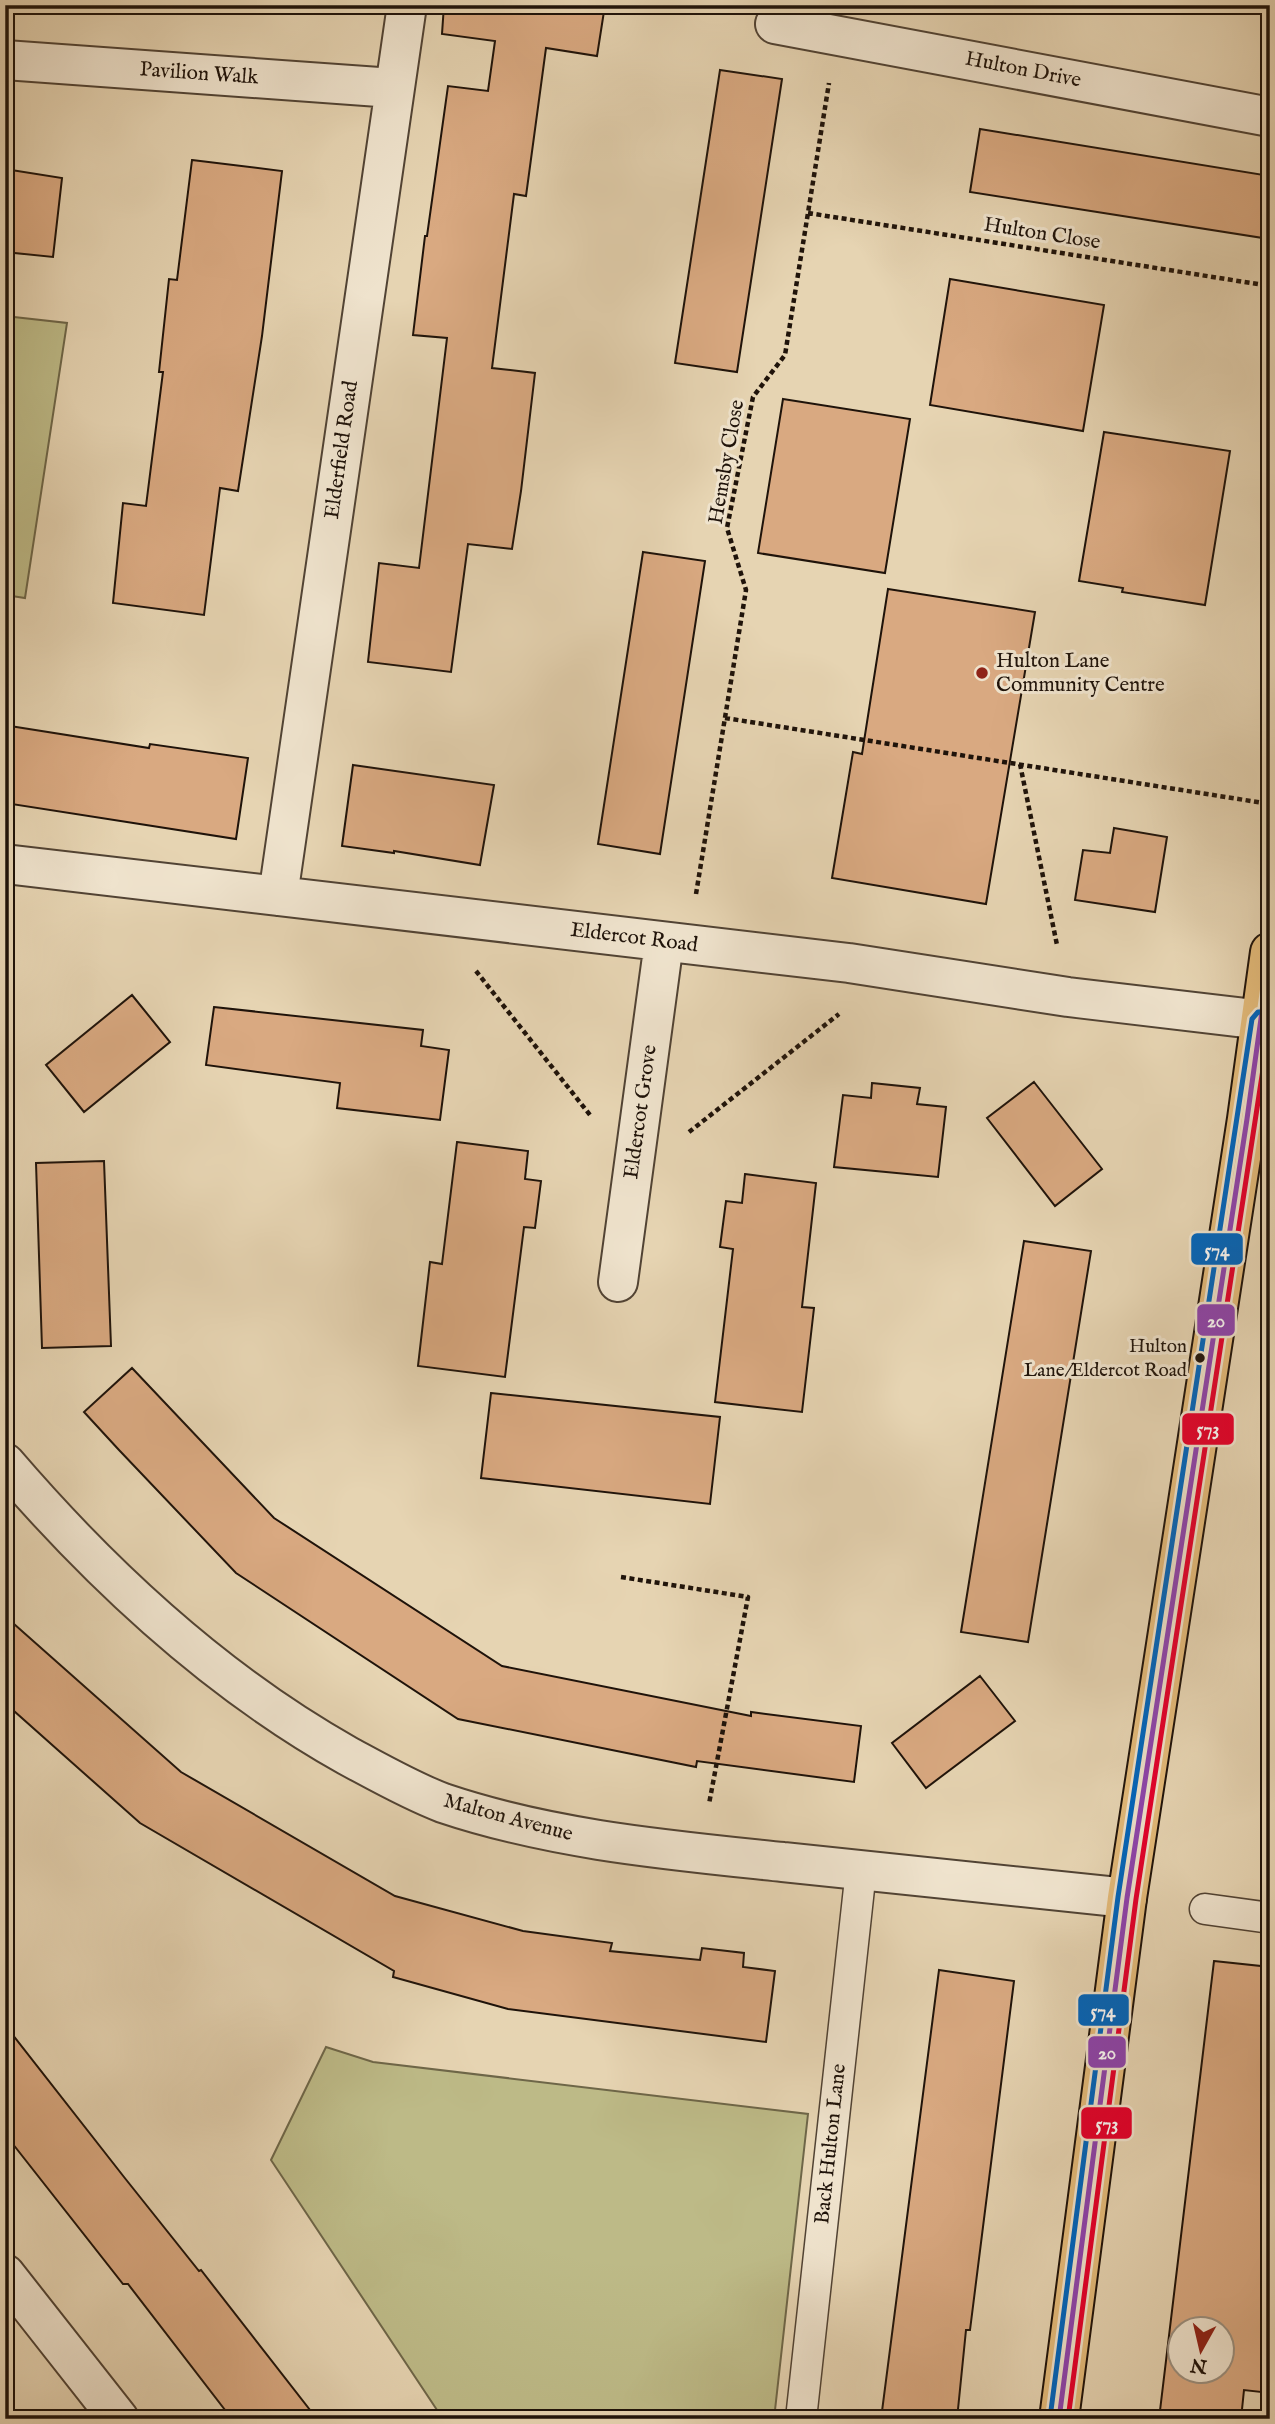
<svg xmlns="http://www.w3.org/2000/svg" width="1275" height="2424" font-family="'IM FELL English',serif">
<rect width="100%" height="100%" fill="#e6d4b2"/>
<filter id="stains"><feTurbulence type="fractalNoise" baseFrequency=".00286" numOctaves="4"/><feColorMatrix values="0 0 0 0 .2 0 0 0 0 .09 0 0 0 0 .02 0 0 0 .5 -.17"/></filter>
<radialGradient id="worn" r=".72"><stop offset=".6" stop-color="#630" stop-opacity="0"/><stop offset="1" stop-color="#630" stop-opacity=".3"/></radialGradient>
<path fill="#bdba87" stroke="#6e6648" stroke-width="2" d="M5,316L67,323L25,598L5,595Z
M326,2047L373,2062L808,2114L774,2419H443L271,2160Z"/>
<path fill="#d9a981" stroke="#1f130a" stroke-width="2" fill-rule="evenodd" d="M444,5H605L597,56L546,48L526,196L514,194L492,368L535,373L521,491L512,549L468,544L451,672L368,662L379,563L419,568L447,338L413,335L425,236H427L448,86L488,91L495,41L442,34Z
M720,70L782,79L737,372L675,363Z
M980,129L1270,176V198L1263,238L970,192Z
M192,160L282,171L262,336L238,491L220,488L204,615L113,603L123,503L146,506L163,372H159L169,279L177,280Z
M5,169L62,178L53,257L5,252Z
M950,279L1104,305L1083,431L930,405Z
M783,399L910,419L885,573L758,553Z
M1104,432L1230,451L1205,605L1122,592L1123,588L1079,581Z
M643,552L705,561L660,854L598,844Z
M888,589L1035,612L986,904L832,878L853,752L862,754Z
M10,726L149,748L150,744L248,758L236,839L5,803V754Z
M353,765L494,785L480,865L394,851V853L342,846Z
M1114,828L1167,837L1155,912L1075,900L1083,850L1110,853Z
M132,995L170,1042L84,1112L46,1065Z
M214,1007L423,1030L421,1046L449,1050L440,1120L337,1108L340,1083L206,1065Z
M1034,1082L1102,1169L1055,1206L987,1118Z
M872,1083L920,1088L917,1104L946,1107L938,1177L834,1167L843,1095L871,1098Z
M457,1142L528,1151L525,1179L541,1181L535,1228L524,1227L505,1377L418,1366L430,1262L442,1264Z
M104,1161L111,1346L42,1348L36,1163Z
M745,1174L816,1183L802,1307L814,1308L802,1412L715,1402L733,1249L720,1247L726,1201L742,1203Z
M1024,1241L1091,1251L1028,1642L961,1632Z
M132,1368L274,1518L502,1666L751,1716V1712L861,1726L854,1782L697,1761L696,1767L458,1719L236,1573L119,1450L84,1412Z
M491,1393L720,1417L710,1504L481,1478Z
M5,1616L181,1772L395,1896L523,1931L612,1943L610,1951L700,1960L702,1948L744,1953L743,1967L775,1971L766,2042L508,2009L393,1977L394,1971L140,1823L5,1703Z
M980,1676L1015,1721L926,1788L892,1743Z
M1214,1961L1270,1967V2393L1244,2390L1241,2419H1159ZM1180,2329H1222V2371H1180Z
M939,1970L1014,1981L970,2330H966L957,2419H881Z
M5,2025L124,2177L199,2271L201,2270L317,2419H232L128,2284H123L5,2134Z"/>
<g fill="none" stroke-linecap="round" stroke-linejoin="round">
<defs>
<path id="service" d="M1205,1909L1270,1918
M801,2419L861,1870"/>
<path id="minor" d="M775,24L1270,117
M5,60L393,88
M5,864L849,963L1068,997L1270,1021
M278,896L407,5
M618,1282L664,942
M5,1463C103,1577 216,1682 348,1756C378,1772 411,1791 443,1803C553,1840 669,1850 783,1862C898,1874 1013,1886 1127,1898
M5,2274L119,2419"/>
<path id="primary" d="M1059,2419L1127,1898L1247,1119L1270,952"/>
</defs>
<use href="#service" stroke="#514334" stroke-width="33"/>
<use href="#minor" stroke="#514334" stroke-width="42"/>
<use href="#primary" stroke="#1f130a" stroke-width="42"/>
<path stroke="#1f130a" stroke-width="4.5" stroke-dasharray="5 3.5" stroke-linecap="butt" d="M808,213L1270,286
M725,718L1270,804
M1020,764L1057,945
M696,894L746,590L727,528L753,397L785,355L829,83
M476,971L590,1115
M689,1132L839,1014
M621,1577L748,1597L709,1804"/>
<use href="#service" stroke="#efe3cd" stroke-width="30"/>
<use href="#minor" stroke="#efe3cd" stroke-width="38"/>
<use href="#primary" stroke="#e3ba79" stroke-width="38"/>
<defs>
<path id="bus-1" d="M1059,2419L1127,1898L1247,1119L1270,954"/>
<path id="bus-2" d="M1068,2419L1136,1899L1269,1030"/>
<path id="bus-3" d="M1050,2418L1118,1897L1252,1019L1258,1012H1270"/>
</defs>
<use href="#bus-1" stroke="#efe3cd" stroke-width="10"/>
<use href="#bus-2" stroke="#efe3cd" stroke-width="10"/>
<use href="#bus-3" stroke="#efe3cd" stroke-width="10"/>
<use href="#bus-1" stroke="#8e44ad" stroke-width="5"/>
<use href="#bus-2" stroke="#e4002b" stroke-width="5"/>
<use href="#bus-3" stroke="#0065bd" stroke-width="5"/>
</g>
<circle fill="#8f2418" stroke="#efe3cd" stroke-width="2.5" cx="982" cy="673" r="7"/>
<circle fill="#1f130a" stroke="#efe3cd" stroke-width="2.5" cx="1200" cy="1358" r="6"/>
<g text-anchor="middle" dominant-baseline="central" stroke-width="6" stroke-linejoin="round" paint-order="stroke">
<g font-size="19" fill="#1f130a" stroke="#efe3cd" text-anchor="end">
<text x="1187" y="1347">Hulton<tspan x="1187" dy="24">Lane/Eldercot Road</tspan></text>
</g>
<g font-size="21" fill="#1f130a" stroke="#efe3cd">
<text transform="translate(1023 70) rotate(11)">Hulton Drive</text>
<text transform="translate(199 74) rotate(4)">Pavilion Walk</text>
<text transform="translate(1042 234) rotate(9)">Hulton Close</text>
<text transform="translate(342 450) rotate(-82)">Elderfield Road</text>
<text transform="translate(727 462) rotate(-80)">Hemsby Close</text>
<text transform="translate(634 938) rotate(7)">Eldercot Road</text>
<text transform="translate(641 1112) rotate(-82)">Eldercot Grove</text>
<text transform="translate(508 1818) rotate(15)">Malton Avenue</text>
<text transform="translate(831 2144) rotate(-84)">Back Hulton Lane</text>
</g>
<g font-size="21" fill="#1f130a" stroke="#efe3cd" text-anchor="start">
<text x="996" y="661">Hulton Lane<tspan x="996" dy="24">Community Centre</tspan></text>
</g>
</g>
<g stroke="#efe3cd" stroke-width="2.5">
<rect x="1190" y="1232" width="54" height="34" rx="7" fill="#0065bd"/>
<rect x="1196" y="1303" width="40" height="34" rx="7" fill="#8e44ad"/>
<rect x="1181" y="1412" width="54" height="34" rx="7" fill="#e4002b"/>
<rect x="1077" y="1993" width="53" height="34" rx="7" fill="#0065bd"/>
<rect x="1087" y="2035" width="40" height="34" rx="7" fill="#8e44ad"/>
<rect x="1080" y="2106" width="53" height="34" rx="7" fill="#e4002b"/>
</g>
<g font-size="19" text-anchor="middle" font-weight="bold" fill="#fff">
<text x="1217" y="1256">574</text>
<text x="1216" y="1327">20</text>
<text x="1208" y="1435">573</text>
<text x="1103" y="2017">574</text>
<text x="1107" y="2059">20</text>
<text x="1107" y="2130">573</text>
</g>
<rect width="1275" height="2424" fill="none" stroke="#e6d4b2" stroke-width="28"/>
<rect x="7" y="7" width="1261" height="2410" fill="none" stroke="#1f130a" stroke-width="3.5"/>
<rect x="14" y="14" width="1247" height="2396" fill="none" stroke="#1f130a" stroke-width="2"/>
<g transform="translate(1201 2350) rotate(188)"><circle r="33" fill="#efe3cd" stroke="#9c907f" stroke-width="2"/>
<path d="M0-5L12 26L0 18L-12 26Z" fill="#8f2418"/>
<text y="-10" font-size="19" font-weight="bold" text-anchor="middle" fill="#1f130a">N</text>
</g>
<rect width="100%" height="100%" filter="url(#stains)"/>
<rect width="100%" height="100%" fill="url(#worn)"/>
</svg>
